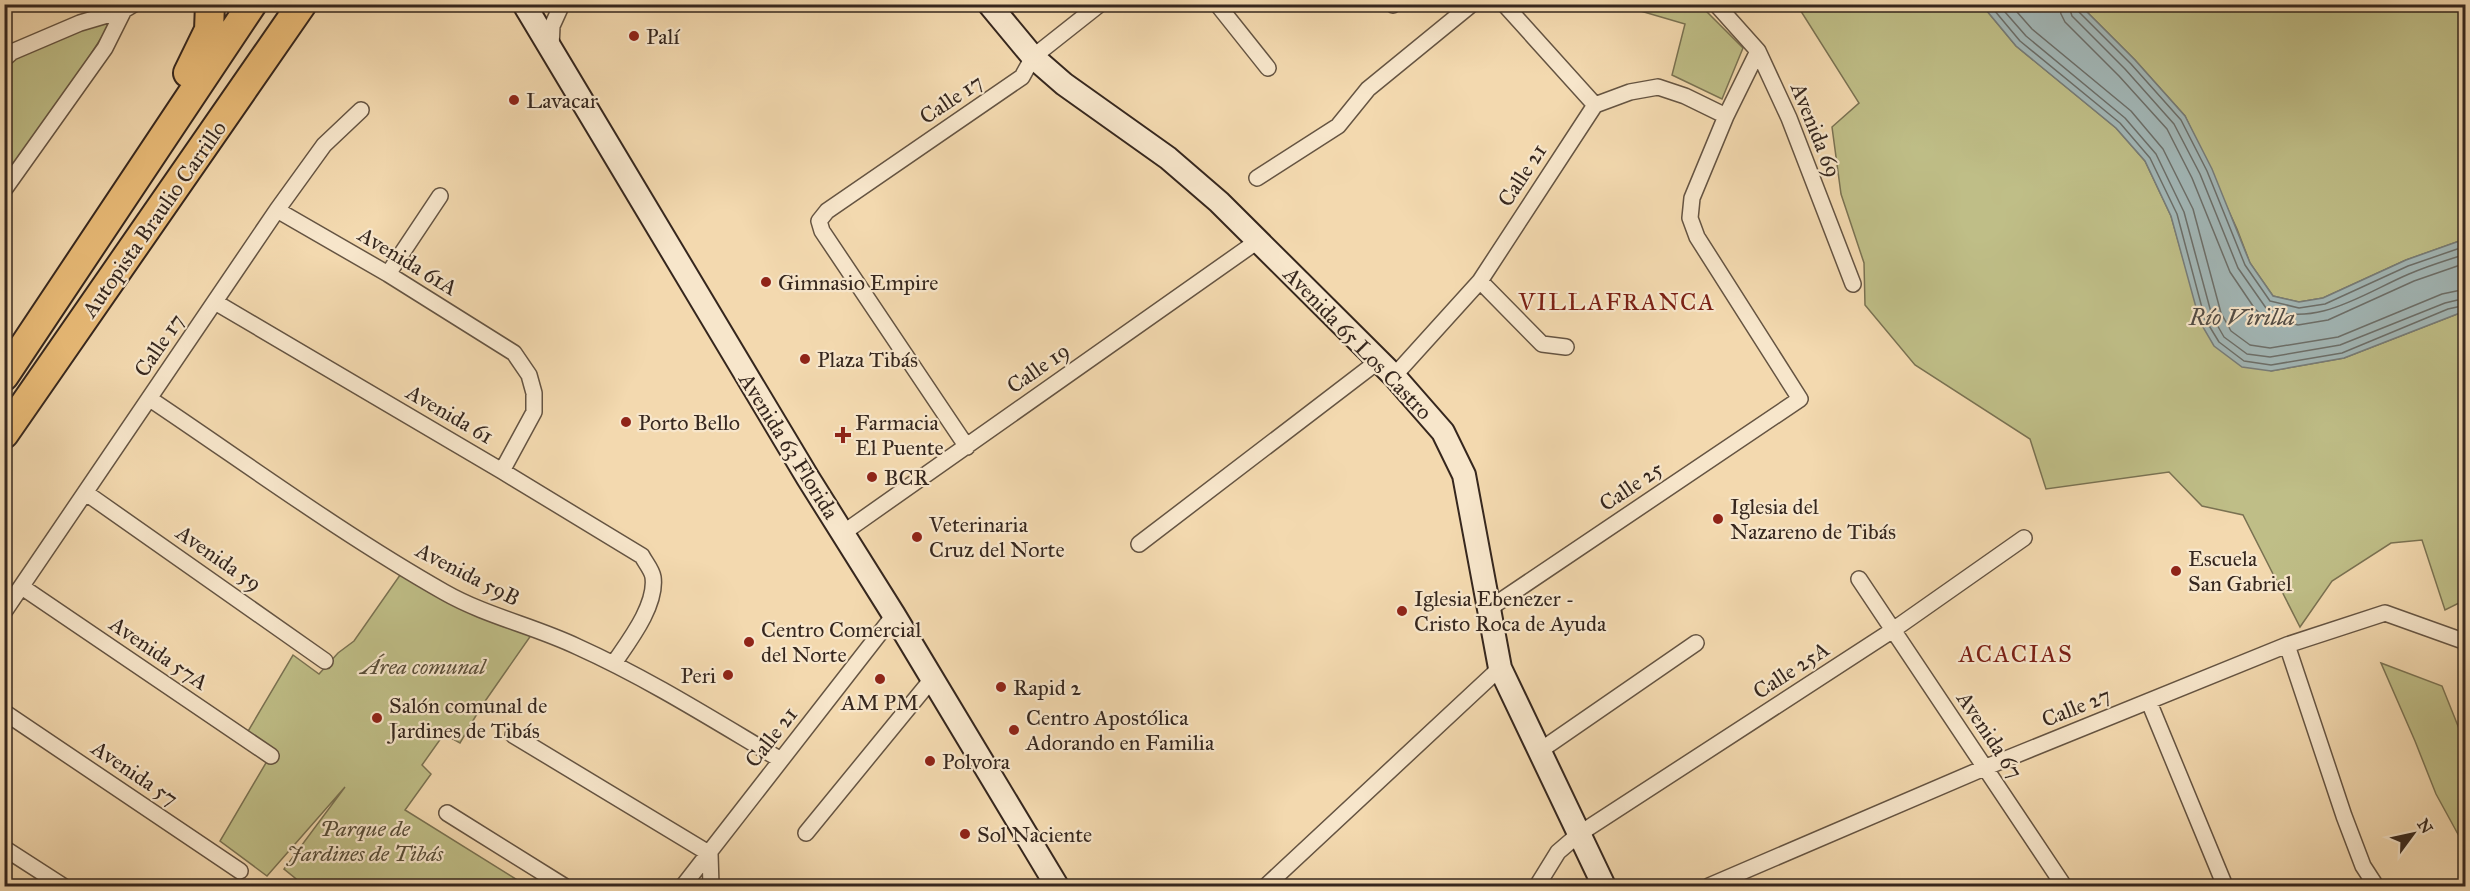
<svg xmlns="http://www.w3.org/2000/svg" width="2470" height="891" font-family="'IM FELL Great Primer',serif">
<rect width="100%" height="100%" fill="#f3d9af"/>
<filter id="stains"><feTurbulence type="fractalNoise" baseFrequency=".00333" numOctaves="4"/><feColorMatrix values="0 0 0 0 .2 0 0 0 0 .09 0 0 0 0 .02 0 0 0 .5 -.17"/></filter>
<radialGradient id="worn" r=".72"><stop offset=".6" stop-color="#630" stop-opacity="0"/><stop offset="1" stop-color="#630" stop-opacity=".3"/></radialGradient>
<path fill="#bfbe87" stroke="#7a7252" stroke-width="1.5" d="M1620,5H1700L1743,48L1722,99L1672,75L1685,24Z
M1797,5H1982L2016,46L2116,128L2145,161L2171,216L2185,265L2271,371L2344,358L2465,311V600L2445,610L2422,540L2391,543L2332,581L2300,627L2243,515L2202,506L2169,472L2046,489L2030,439L1915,365L1865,305L1864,263L1841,194L1832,127L1859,103Z
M2080,5H2465V239L2406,260L2323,298L2299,302L2273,296L2250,263L2237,229L2185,116L2135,60Z
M114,18L5,188V66L15,56Z
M405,568L534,631L481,707L460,743L444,734L422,765L431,774L405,810L527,886H305L284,869L345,787L267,876L220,841L270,756L244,738L293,655L319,674L338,653L354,641Z
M2381,663L2442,686L2460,731L2465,734V847L2436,794L2415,741Z"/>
<path fill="#a2b7b7" stroke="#777d7a" stroke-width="1.5" d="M1982,5H2080L2135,60L2185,116L2212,169L2250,263L2273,296L2299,302L2323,298L2406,260L2465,239V311L2344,358L2271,371L2242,367L2214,346L2200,322L2171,216L2145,161L2116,128L2016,46Z"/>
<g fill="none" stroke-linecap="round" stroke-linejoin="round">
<path stroke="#6c6f6a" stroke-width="1.5" d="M1989,4L2020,41L2120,123L2150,158L2177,214L2205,319L2219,342L2244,361L2271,365L2342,353L2448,309L2466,305
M1998,4L2026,36L2125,118L2156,154L2184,212L2212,316L2224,337L2247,354L2270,357L2340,345L2445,303L2466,298
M2010,4L2032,29L2131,111L2163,149L2193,209L2221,313L2231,331L2250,345L2270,348L2338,337L2442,294L2466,289
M2059,4L2061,14L2065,22L2119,76L2167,129L2192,178L2230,272L2255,309L2262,315L2298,325L2328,320L2414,281L2466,263
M2068,4L2072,16L2125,69L2174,124L2200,174L2238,268L2266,308C2316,329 2364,293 2409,274C2427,266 2447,260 2466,254
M2076,4L2078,11L2131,64L2181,120L2207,171L2245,265L2270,301L2299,308L2325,304L2408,266L2466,246"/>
<defs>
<path id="street" d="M1217,4L1268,68
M1392,4L1393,5
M1504,4L1595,105
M1716,4L1758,51L1789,118L1853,284
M551,48L552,26L562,4
M4,59L12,52L80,23L124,10L134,4
M1257,178L1338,126L1368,89L1472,4
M4,190L105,48L124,10
M277,210L388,274L514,353L529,375L534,393V412L502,471
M388,274L440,196
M1480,281L1542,344L1566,347
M215,302L502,471L642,556C645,562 652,570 653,577C657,605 629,641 614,663
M1394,376L1480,281L1595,105L1630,92L1658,87L1685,96L1726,116
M150,399C247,464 342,534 444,592C486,616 534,626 578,647C649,679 715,721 781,760
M967,447L822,231L819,221L827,211L1022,77L1033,57L1100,4
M86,493L325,661
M843,533L1259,240
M1139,544L1377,362
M1859,579L2064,886
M22,587L271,756
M1487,610L1800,399L1697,237L1690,218L1692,198L1726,116L1758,51
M4,612L277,210L324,145L361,110
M2287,645L2344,816L2363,866L2376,886
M2149,702L2225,886
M4,712L240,871
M513,735L710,854L711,886
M1538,752L1696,643
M447,813L564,886
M806,833L932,679
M4,848L63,886
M683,886L894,615
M1266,886L1500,668
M1537,886L1558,852L1579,834L1893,630L2024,538
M1709,886L1984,768L2287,645L2385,613L2466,642"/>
<path id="secondary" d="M524,4L808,478L894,615L1057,886
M989,4L1033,57L1064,84L1168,158L1219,202L1394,376L1443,432L1464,475L1500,668L1604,886"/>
<path id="highway" d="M188,73L209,30L210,4
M4,376L252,4
M4,434L302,4"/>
</defs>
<use href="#street" stroke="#655442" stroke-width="18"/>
<use href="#secondary" stroke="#36271e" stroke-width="26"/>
<use href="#highway" stroke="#36271e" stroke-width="32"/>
<use href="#street" stroke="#f7e6cb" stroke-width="15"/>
<use href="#secondary" stroke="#f7e6cb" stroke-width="22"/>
<use href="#highway" stroke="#eabc78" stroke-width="28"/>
</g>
<g fill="#8f2418" stroke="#f7e6cb" stroke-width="2">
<circle cx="634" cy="36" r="6"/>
<circle cx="514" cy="100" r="6"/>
<circle cx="766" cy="282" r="6"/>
<circle cx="805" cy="359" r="6"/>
<circle cx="626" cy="422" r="6"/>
<path d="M840 426h6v6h6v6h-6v6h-6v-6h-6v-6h6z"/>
<circle cx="872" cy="477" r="6"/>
<circle cx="1718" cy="519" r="6"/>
<circle cx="917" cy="537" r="6"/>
<circle cx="2176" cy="571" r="6"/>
<circle cx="1402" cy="611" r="6"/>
<circle cx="749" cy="642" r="6"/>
<circle cx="728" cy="675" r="6"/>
<circle cx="880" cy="679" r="6"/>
<circle cx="1001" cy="687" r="6"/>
<circle cx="377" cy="718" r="6"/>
<circle cx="1014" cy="730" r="6"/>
<circle cx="930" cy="761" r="6"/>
<circle cx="965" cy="834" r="6"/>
</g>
<g text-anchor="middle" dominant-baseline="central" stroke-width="4.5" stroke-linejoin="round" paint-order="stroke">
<g font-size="22" fill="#36271e" stroke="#f7e6cb" text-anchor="start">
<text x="646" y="36">Palí</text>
<text x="526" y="100">Lavacar</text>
<text x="778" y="282">Gimnasio Empire</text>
<text x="817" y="359">Plaza Tibás</text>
<text x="638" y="422">Porto Bello</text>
<text x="855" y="422">Farmacia<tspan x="855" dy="25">El Puente</tspan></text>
<text x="884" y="477">BCR</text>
<text x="1730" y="506">Iglesia del<tspan x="1730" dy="25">Nazareno de Tibás</tspan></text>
<text x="929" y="524">Veterinaria<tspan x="929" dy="25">Cruz del Norte</tspan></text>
<text x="2188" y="558">Escuela<tspan x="2188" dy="25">San Gabriel</tspan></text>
<text x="1414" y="598">Iglesia Ebenezer -<tspan x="1414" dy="25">Cristo Roca de Ayuda</tspan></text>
<text x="761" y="629">Centro Comercial<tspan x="761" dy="25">del Norte</tspan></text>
<text x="716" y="675" text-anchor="end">Peri</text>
<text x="1013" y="687">Rapid 2</text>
<text x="880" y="702" text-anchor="middle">AM PM</text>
<text x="389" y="705">Salón comunal de<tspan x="389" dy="25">Jardines de Tibás</tspan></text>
<text x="1026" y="717">Centro Apostólica<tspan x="1026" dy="25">Adorando en Familia</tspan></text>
<text x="942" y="761">Polvora</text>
<text x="977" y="834">Sol Naciente</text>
</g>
<g font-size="22" fill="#36271e" stroke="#f7e6cb">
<text transform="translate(951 99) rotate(-34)">Calle 17</text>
<text transform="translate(1816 130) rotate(68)">Avenida 69</text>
<text transform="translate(1522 175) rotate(-57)">Calle 21</text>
<text transform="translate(154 219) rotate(-55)">Autopista Braulio Carrillo</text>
<text transform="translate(408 261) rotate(31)">Avenida 61A</text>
<text transform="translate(1358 343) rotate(46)">Avenida 65 Los Castro</text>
<text transform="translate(159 345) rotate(-56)">Calle 17</text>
<text transform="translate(1038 368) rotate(-35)">Calle 19</text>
<text transform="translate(450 414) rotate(30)">Avenida 61</text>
<text transform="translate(789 446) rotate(58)">Avenida 63 Florida</text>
<text transform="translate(1631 486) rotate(-34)">Calle 25</text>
<text transform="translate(219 558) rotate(35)">Avenida 59</text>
<text transform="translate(468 574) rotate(27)">Avenida 59B</text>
<text transform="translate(159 653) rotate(34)">Avenida 57A</text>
<text transform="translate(1791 670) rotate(-33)">Calle 25A</text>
<text transform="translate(2076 707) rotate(-22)">Calle 27</text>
<text transform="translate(1990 735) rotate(56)">Avenida 67</text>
<text transform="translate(771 737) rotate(-52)">Calle 21</text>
<text transform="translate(135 773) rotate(34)">Avenida 57</text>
</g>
<g font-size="22" font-style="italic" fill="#584d38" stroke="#f7e6cb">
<text x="423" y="666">Área comunal</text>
<text x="365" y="828">Parque de<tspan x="365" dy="25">Jardines de Tibás</tspan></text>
</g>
<g font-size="24" letter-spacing="1.5" fill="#7a1f14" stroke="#f7e6cb">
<text x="1617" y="302">VILLAFRANCA</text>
<text x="2016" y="654">ACACIAS</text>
</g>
<g font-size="24" font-style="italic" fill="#514b44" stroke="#f7e6cb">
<text x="2242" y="317">Río Virilla</text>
</g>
</g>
<rect width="2470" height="891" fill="none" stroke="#f3d9af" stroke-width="24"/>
<rect x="6" y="6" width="2458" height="879" fill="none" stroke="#36271e" stroke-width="3"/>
<rect x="12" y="12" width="2446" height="867" fill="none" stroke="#36271e" stroke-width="1.5"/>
<g transform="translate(2413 834) rotate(57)" stroke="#f7e6cb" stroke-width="4.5" paint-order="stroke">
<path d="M0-4.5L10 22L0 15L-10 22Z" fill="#36271e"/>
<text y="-9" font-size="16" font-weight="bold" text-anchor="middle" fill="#36271e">N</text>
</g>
<rect width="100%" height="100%" filter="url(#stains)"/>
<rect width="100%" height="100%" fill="url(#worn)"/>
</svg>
